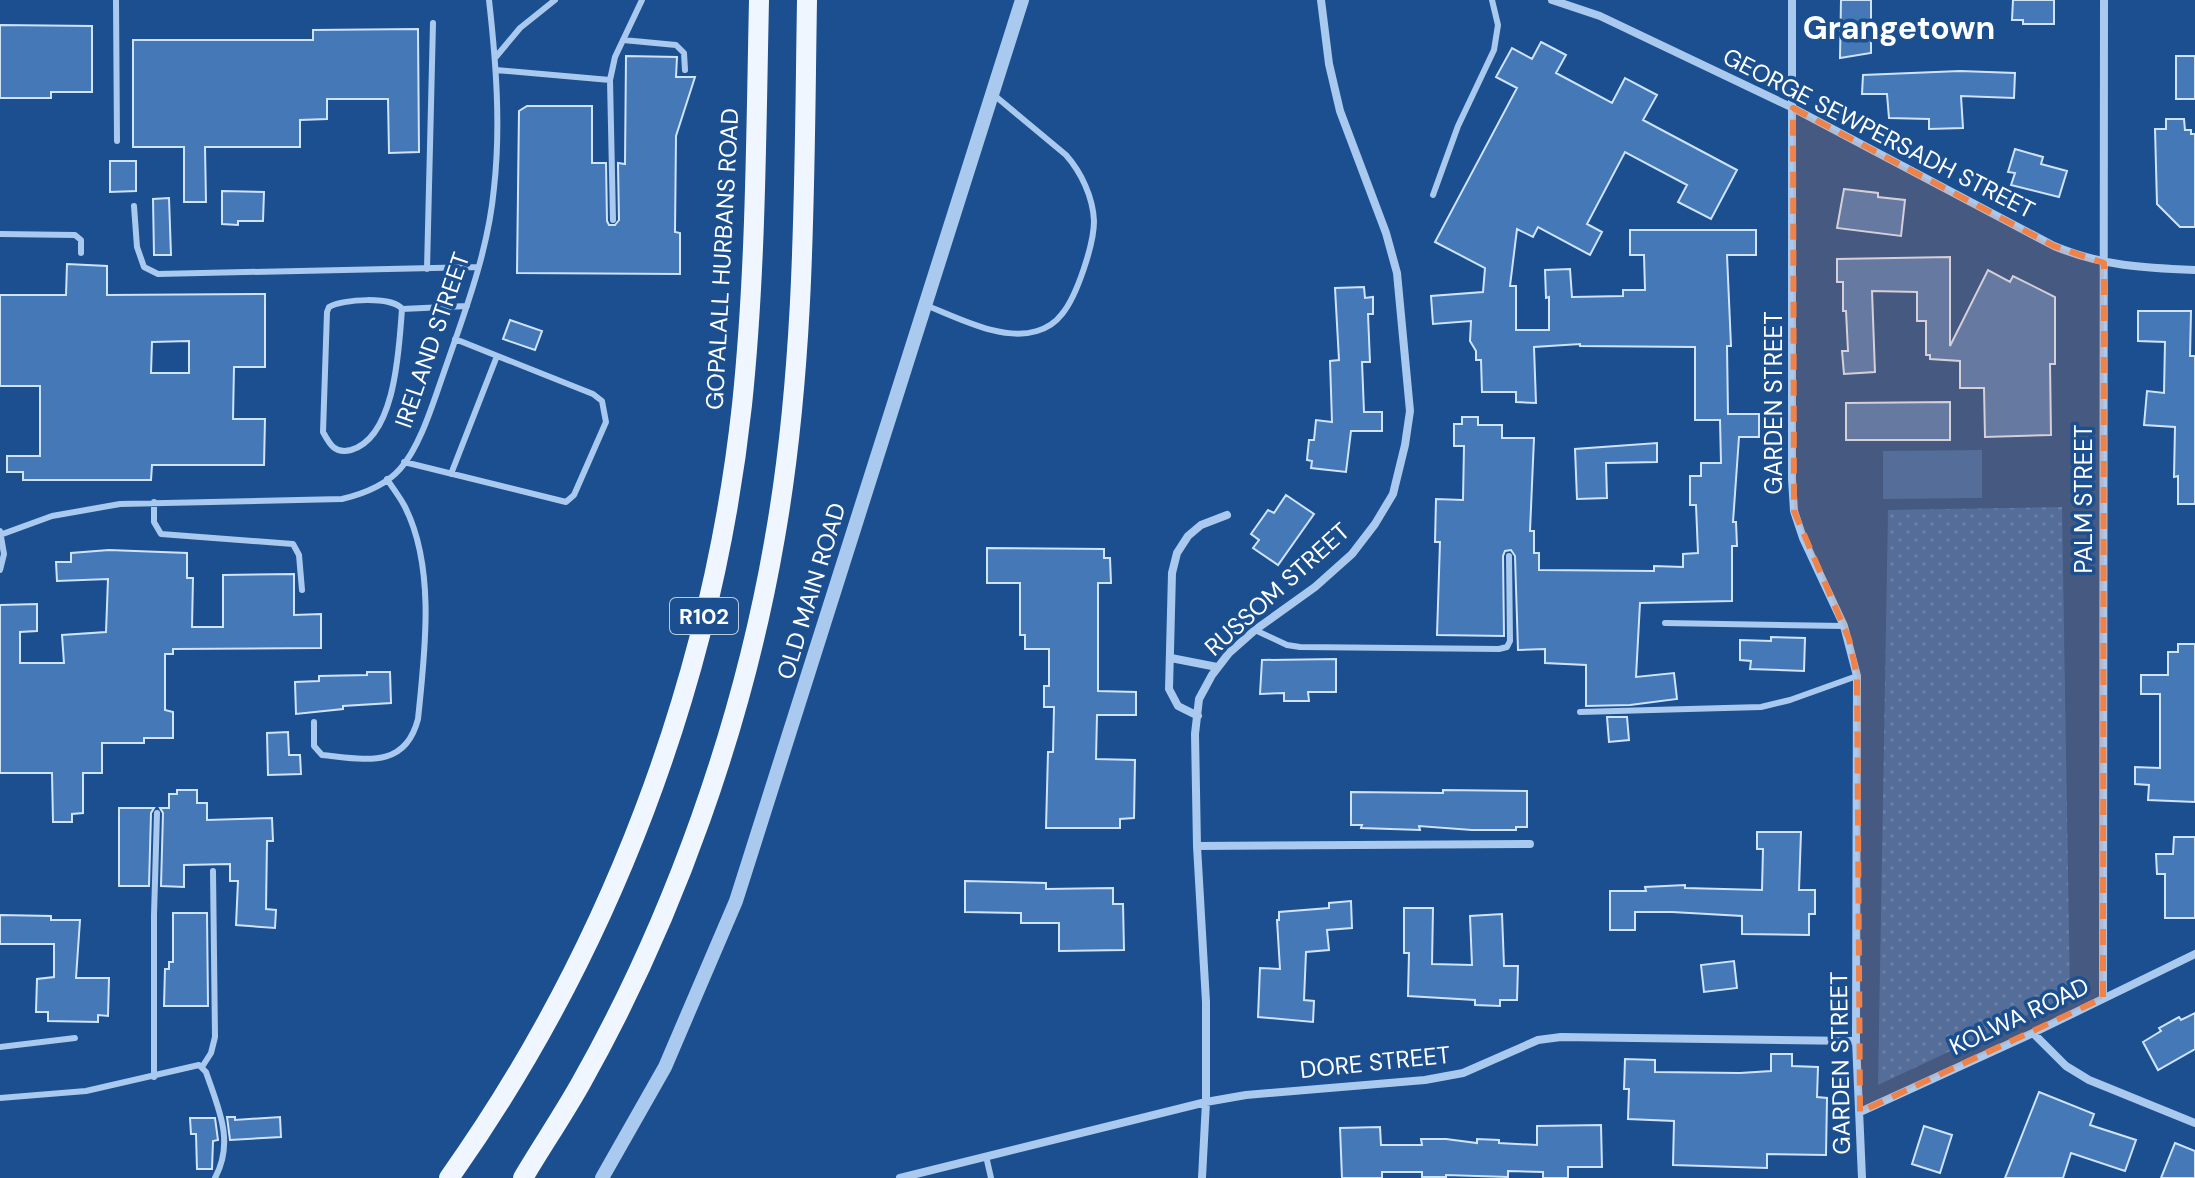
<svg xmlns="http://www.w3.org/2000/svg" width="2195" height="1178" font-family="'DM Sans',sans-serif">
<defs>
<pattern id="grass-dots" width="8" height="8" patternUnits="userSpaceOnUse" patternTransform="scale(2)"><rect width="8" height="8" fill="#2e69ad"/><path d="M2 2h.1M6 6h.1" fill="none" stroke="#4d80b9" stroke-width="1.8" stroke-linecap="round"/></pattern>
</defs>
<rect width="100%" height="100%" fill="#1b4f8f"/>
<path fill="url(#grass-dots)" d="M2062,507L2070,995L1878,1085L1888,510Z"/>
<path fill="#2e69ad" d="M1982,450V498L1883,499V451Z"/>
<path fill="#4478b7" stroke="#cfe3fa" stroke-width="2" fill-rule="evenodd" d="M1841,0H1871V53L1840,58Z
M2013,0H2054V24H2023V20H2012Z
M0,25L92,26V92H51V98H0Z
M418,29L419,152L389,153L388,99H327V119L300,120V147H205L206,202H184V147H133V40H313V30Z
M1541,42L1566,55L1556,73L1612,103L1625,78L1657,95L1643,120L1737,170L1711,219L1678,202L1687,185L1625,152L1587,224L1602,232L1590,255L1538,227L1533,237L1517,229L1510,286H1516V330H1549V297L1546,298L1545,270L1570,269L1572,297L1623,296V290H1645L1644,255H1630V230H1756V255H1727L1731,346H1727L1728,414H1759V437H1739L1733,522H1736L1737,546H1732V601L1640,603L1636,677L1674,673L1677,699L1630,705L1586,706V665L1545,663V649L1518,650L1515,556L1511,550L1505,551L1503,556L1504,636L1437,635L1440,542H1435L1436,499L1463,500L1464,446H1454V424H1462V417H1478V425H1502V438H1534L1530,531H1534V553H1539V570L1654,571V566L1683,567V554L1698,553L1696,505H1690V476H1701V463H1721L1720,420H1695V347L1580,346V344L1534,347L1536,403L1516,402V392H1482L1481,360H1476V351L1470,341L1471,321L1433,324L1431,296L1483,292L1485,268L1435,242L1517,88L1496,77L1512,48L1532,59Z
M626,56L677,57L676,77H695L676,136L675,232L680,233V274L517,273L519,111L527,106H592V163H606L607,221L609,225H615L619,220L618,163L625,164Z
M2176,56H2195V99H2176Z
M1960,71L2015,73L2014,98L1961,96L1963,128L1929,129V119L1889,118L1887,94H1862L1863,75Z
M2166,119H2184L2185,130H2191V134H2195V227H2180L2157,204L2155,129H2166Z
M2015,149L2043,157L2041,164L2067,171L2059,197L2011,185L2015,173L2008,172Z
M110,161H136V191L110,192Z
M1844,189L1878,193V197L1905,200L1901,236L1837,228Z
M222,191L264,192L263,221H238V225L222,224Z
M169,198L171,255H154L153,199Z
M1950,257V346L1988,270L2010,282L2013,276L2055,297V364H2050L2051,435L1985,437L1984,388H1960V361L1930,359V355H1926V321H1917V292L1872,291L1875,372L1844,374L1842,351H1848L1846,311H1843V282H1837V259Z
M67,264L107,266V295L265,294V367H234L233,419H265L264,465H152L151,480H23V472H7V456H40V386H0V295H66ZM189,341V373H151L152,342Z
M1364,287L1365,298L1373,297V314H1368L1370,362H1362L1364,412H1382V431H1351L1346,472L1311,468L1312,461L1307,460L1309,440H1314L1316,420L1332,422L1330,361L1339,360L1335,288Z
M2138,311H2191L2190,356H2195V504H2178V476L2174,477L2175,427L2144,425L2147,391L2164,393L2165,342L2138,341Z
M510,320L542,331L535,350L503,339Z
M1950,402V440H1846V403Z
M1657,443V462L1606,463L1607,498L1577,499L1575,449Z
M1286,495L1314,514L1278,565L1253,548L1259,540L1251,534L1268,510L1274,513Z
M987,548L1104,549V558H1110L1111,583H1098V691L1136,692V715H1097L1096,759L1135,760L1134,818L1120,819V828H1046L1048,752H1053L1054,707H1044V686H1049V649H1025V635H1020V583H987Z
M109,550L187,553V578H193L192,627H223V575L294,574V615L321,614V648L173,649V654H165V710L173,712V738H144V743H102V773H83V813L72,814V822H53L52,773H0V605L37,604V631L20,632V663H64L62,635L106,632L108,579L57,581L56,562H71V553Z
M1771,637L1805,638L1804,671L1750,669L1751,661L1740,660V640L1771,641Z
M2178,644H2195V802L2148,800L2149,785L2135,784V767L2160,768V694H2141V675H2168V652H2178Z
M1336,659V692H1308L1309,701H1284V693L1260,694L1262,660Z
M367,672H390L391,703L343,706V709L296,714L295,682L319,681V676L367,675Z
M1607,717H1627L1629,740L1609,742Z
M288,732L289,755H300L301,774L268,775L267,733Z
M177,790H197V803H207V820L272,818L273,841H267L266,909L276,910L275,928L236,925L238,881H230V864L184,865V887L161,886L163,813L160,808H169V794H177Z
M1443,790L1527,791V827H1516V830H1472L1419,826L1420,830L1361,828L1362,825H1351V792L1443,793Z
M119,808H154L151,813L149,886H119Z
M1757,832H1801L1799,890H1815V914H1809V935L1742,934V916L1672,912H1635V930H1610V891H1646L1645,887L1685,885V888L1762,890L1763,849H1757Z
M2174,837H2195V918H2165V874H2157L2156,854H2173Z
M965,881L1046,883V889L1113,888V904H1123L1124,950L1059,951V923H1021V913L965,912Z
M1351,901L1352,928L1327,930L1329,950L1306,952L1304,1000L1314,1001L1313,1022L1258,1017L1260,968L1280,969L1277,920H1279V912L1329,908V903Z
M1404,908H1433L1432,964L1472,965L1470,916L1502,914L1504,966H1518L1517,1000H1500V1006L1475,1005V1000L1408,996L1409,953H1404Z
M173,913H207L208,1006H164L165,969H169V962H173Z
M0,915L51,916V920H80L76,978H109L108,1016L98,1015V1022L48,1021V1012H36L37,979L54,977V944H0Z
M1734,961L1737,988L1704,992L1701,965Z
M2195,1013V1049L2158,1070L2143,1042L2161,1031L2159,1028L2179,1017L2181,1020Z
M1771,1054H1792V1066L1818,1067L1817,1097L1827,1098L1826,1155L1767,1154V1168L1673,1165L1674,1121L1628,1119L1629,1089H1624L1625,1059L1655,1060V1072L1740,1073L1771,1071Z
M2039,1092L2094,1114L2090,1125L2136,1140L2125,1171L2071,1153L2063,1178H2005Z
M227,1117H235V1120L280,1117L281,1137L230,1140Z
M190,1118H215L218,1140L213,1141L212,1169H197L196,1134H191Z
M1601,1125L1602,1167H1568V1178H1543V1172L1508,1171V1177L1446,1175V1177H1422V1172H1382V1178H1342L1340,1128L1380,1127L1381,1145H1422L1421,1139H1446L1477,1143V1139L1499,1140V1143L1537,1145V1126Z
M1924,1126L1952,1135L1940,1173L1912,1164Z
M2175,1143L2195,1151V1178H2161Z"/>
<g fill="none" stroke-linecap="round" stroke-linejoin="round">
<path stroke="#a9c9ee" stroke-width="6" d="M116,0L117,141
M623,40L676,45L684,53L685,70
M495,58L520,28L555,0
M496,70L610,80
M1433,195L1458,126L1494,50L1498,25L1492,0
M134,206L137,247L144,267L158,274L478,267
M613,220L610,80L615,57L642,0
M0,234L75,235L81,240V253
M427,269L433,23
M925,305C957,317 1002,342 1037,331C1047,328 1056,322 1062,314C1077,296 1094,244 1094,221C1093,197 1081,172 1066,155L994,95
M402,309C399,347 396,437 351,450C335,454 330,445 323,432L327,312L329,307C342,299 393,296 402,309L467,306
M404,462L566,502L574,495L606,422L602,401L593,394L455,339
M451,474L497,356
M154,502V522L161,534L293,544L299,555L302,590
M0,531L4,554L0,570
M0,535L52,516L120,504L342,499C363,494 385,486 400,469C420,447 433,403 443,375C464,314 488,253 494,188C501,126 496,62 489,0
M1665,623L1844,626
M1255,630L1287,645L1300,647L1499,649L1507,647L1510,641L1509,556
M1580,712L1761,707L1790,700L1857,676
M314,722V746L322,755C364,759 405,770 418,719C425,652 436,566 404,505C399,496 392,487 387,479
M0,1047L75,1038
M202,1067L211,1053L215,1037L213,871
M154,1077V915L157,813
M0,1098L86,1091L199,1065L206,1072C218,1108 235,1141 215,1178
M986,1156L991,1178"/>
<path stroke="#a9c9ee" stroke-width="8" d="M1552,0L1600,16L1793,108L2054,246C2102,266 2144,268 2195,270
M1792,0V479L1794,511L1803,538L1844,626L1857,676L1856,1041L1862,1178
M1171,658L1217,667
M1198,716L1178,706L1169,689L1172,573L1177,553L1188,536L1201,525L1227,515
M1197,846L1530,844
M2103,998L2104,0
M2033,1033L2066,1066L2089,1080L2195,1123
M1860,1112L2033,1033L2195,954
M900,1178L1206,1102L1246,1095L1425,1080L1463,1073L1538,1040L1561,1037L1856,1041
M1202,1178L1206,1102V1002L1197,846L1195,734L1199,699L1212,675L1229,653L1255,630L1315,587L1352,554L1375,524L1393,494L1405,445L1410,411L1397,273L1386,233L1340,111L1329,64L1321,0"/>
<path stroke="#a9c9ee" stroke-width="14" d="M602,1178L665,1067L736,901L1022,0"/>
<path stroke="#f0f6ff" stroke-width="20" d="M449,1178C610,951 712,681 742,405C756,271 756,135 759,0
M523,1178C542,1146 563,1115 581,1083C674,918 743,724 775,537C806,361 804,179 807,0"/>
</g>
<path fill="#ee8249" fill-opacity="0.2" stroke="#ee8249" stroke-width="6" stroke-dasharray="16 10" stroke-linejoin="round" d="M1793,108L2054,246L2104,263L2103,998L1860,1112L1857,676L1849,639L1794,511Z"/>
<g text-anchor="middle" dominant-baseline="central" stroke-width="7" stroke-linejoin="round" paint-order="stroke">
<rect fill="#1b4f8f" stroke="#bbcadd" stroke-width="2" x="670" y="598" width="68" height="36" rx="6"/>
<g font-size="22" font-weight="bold" fill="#fff">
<text x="704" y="616">R102</text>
</g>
<g font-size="24" fill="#fff" stroke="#1b4f8f">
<text transform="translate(1879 133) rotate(27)">GEORGE SEWPERSADH STREET</text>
<text transform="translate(722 259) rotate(-87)">GOPALALL HURBANS ROAD</text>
<text transform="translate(432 340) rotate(-71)">IRELAND STREET</text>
<text transform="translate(1773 403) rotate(-90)">GARDEN STREET</text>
<text transform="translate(2083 499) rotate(-90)">PALM STREET</text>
<text transform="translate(1277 589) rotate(-42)">RUSSOM STREET</text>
<text transform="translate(811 591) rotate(-73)">OLD MAIN ROAD</text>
<text transform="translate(2019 1016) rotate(-25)">KOLWA ROAD</text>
<text transform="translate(1375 1062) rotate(-6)">DORE STREET</text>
<text transform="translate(1840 1063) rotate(-91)">GARDEN STREET</text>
</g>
<g font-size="32" font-weight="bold" fill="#fff" stroke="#1b4f8f">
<text x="1899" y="28">Grangetown</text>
</g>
</g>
</svg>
